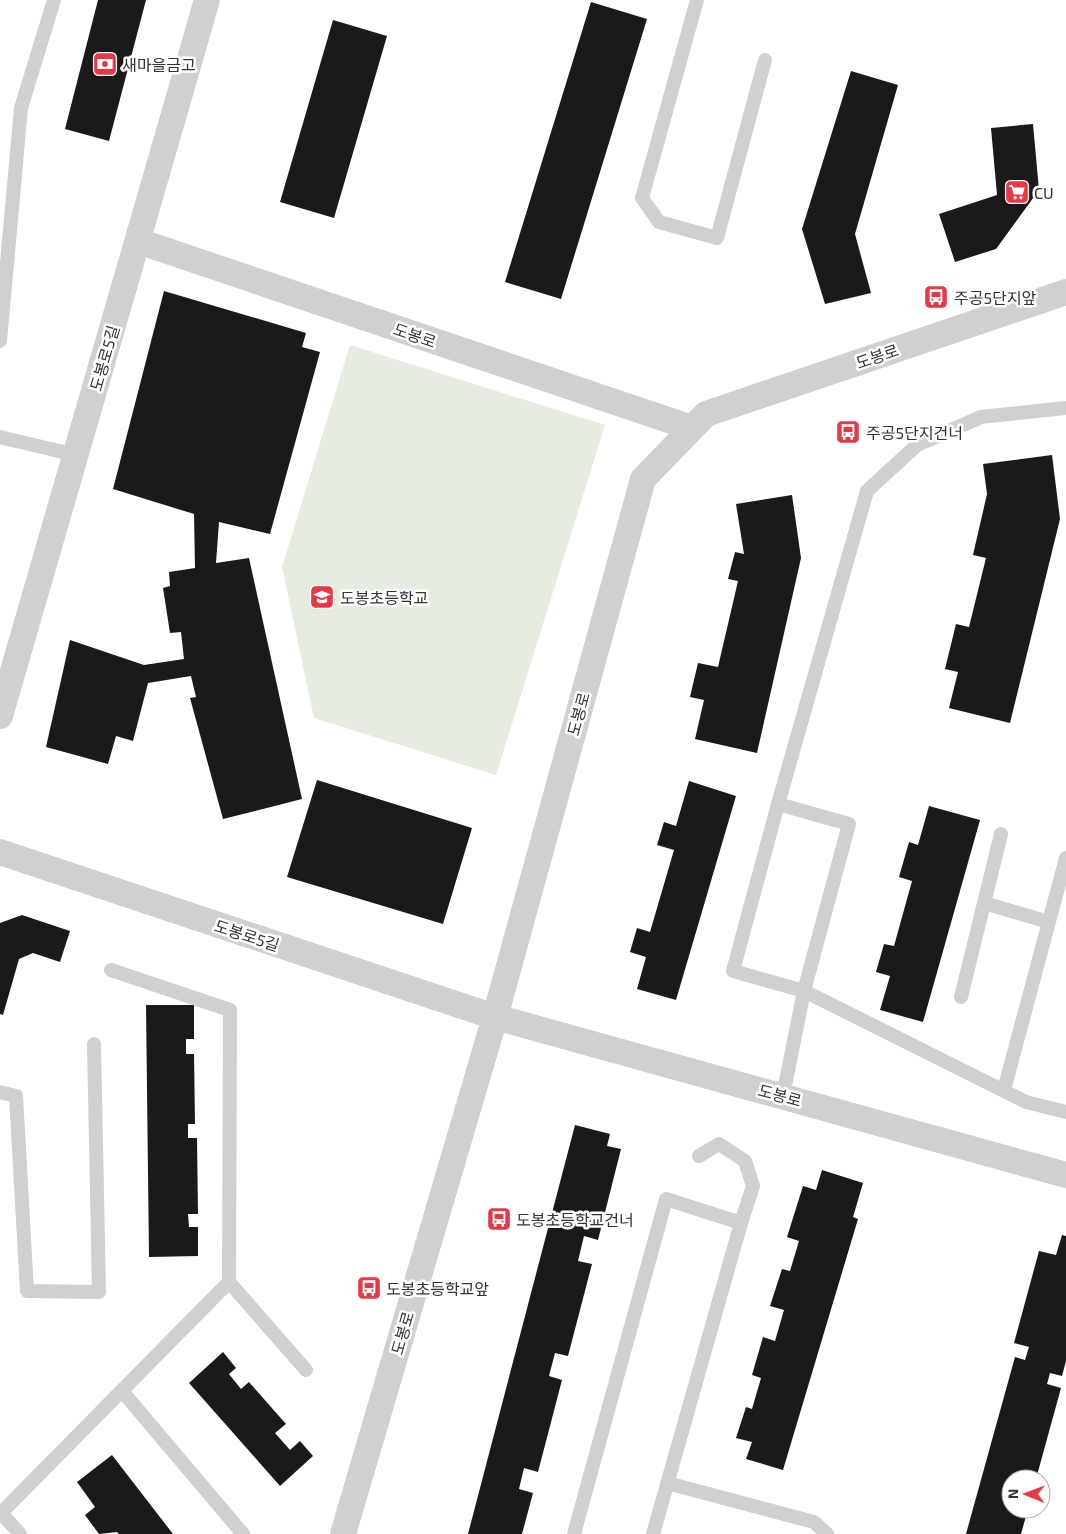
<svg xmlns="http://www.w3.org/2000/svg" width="1066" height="1534" font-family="'Exo 2','Noto Sans KR',sans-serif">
<rect width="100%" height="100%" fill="#fff"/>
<path fill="#e6ecdf" d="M350,345L605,425L496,775L314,718L282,567Z"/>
<path fill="#1a1a1a" d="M98,0H146L109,141L65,129Z
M591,2L647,19L561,299L505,282Z
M333,20L387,36L334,218L280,202Z
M851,71L898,85L855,234L871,293L825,304L802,229Z
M1033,124L1039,190L996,249L955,262L939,214L997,195L991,128Z
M164,291L306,333L302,347L320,352L270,534L219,522L216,563L249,558L302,799L223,819L190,698L196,697L191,676L148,683L133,741L116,736L108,764L46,747L70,640L144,665L184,659L181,632L170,633L163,588L170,586L169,572L195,568L194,514L113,489Z
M1052,455L1060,519L1010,723L949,708L958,672L945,669L956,624L969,627L986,558L973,555L987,494L983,464Z
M792,495L801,558L757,753L695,739L704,700L690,697L698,663L718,667L738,581L728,579L735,552L744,554L736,504Z
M317,780L472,828L443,924L287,877Z
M689,781L736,796L676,1000L637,989L646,957L630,952L637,928L650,932L674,850L657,845L664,822L676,826Z
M929,806L980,820L923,1022L880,1010L890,976L876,972L884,944L894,946L912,881L899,877L909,842L918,845Z
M22,915L70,931L60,962L33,953L19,959L3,1015L0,1014V923Z
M146,1005H194V1039H186V1054H194L195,1124H188V1138H197L198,1214H188L189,1227H198V1256L149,1257Z
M575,1125L610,1134L607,1146L621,1149L598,1240L584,1236L578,1261L592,1264L568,1356L555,1353L549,1376L562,1380L538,1472L524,1468L519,1489L533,1493L522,1534H468Z
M822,1170L863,1183L853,1217L858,1219L783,1470L746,1459L752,1442L736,1438L746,1407L752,1409L761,1378L752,1375L763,1337L775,1341L784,1310L770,1306L782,1269L790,1271L799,1241L787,1237L803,1186L816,1190Z
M1062,1235L1066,1236V1361L1062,1376L1050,1373L1047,1384L1061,1388L1036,1479H1011V1509H1028L1021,1534H966L1015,1357L1025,1360L1029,1347L1014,1343L1039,1251L1056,1255Z
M223,1352L236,1368L229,1374L241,1389L249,1382L286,1424L275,1433L290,1450L300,1441L313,1456L280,1486L189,1383Z
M112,1455L173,1534H119L117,1532L99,1534L85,1515L95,1507L77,1482Z"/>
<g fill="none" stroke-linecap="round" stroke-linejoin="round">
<path stroke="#d0d0d0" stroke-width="14" d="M697,0L642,198L659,222L717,238L765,60
M0,341L21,108L54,0
M0,437L76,455
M778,804L733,971L804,991L1026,1102L1066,1112
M984,903L1049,922
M961,997L1001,834
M1004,1090L1066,858
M0,1092L16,1096L27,1291L99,1292L94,1044
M783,1096L804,991L849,824L778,804L867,491L917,445L981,417L1066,408
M699,1156L719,1144L745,1161L753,1186L741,1223
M229,1282L306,1370
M122,1391L243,1534
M667,1483L814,1522L827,1534
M1,1513L20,1534
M0,1514L229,1282L230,1010L111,970
M574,1534L666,1199L741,1223L653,1534"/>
<path stroke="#d0d0d0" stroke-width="26" d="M138,241L692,428
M0,716L207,0
M0,852L495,1017L1066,1175
M343,1534L495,1017L643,479L706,414L1066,292"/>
</g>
<defs>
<symbol id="bank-square" viewBox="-11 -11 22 22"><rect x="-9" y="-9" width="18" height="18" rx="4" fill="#e63946" stroke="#fff"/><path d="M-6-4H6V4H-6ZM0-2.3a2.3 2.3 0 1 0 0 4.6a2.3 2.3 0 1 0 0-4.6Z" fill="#fff"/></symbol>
<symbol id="supermarket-square" viewBox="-11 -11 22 22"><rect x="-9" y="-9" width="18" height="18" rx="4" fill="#e63946" stroke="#fff"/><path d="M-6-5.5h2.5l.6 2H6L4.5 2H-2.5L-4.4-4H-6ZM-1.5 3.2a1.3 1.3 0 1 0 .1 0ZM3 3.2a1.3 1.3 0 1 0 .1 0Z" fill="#fff"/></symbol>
<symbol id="bus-square" viewBox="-11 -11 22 22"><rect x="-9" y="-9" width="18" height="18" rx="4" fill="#e63946" stroke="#fff"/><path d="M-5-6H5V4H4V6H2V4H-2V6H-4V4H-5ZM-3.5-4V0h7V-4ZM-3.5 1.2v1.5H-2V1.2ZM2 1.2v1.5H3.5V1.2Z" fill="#fff"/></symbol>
<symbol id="school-square" viewBox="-11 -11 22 22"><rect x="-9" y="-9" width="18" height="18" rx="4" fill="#e63946" stroke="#fff"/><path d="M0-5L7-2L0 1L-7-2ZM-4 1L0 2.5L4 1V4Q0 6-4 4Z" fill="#fff"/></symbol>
</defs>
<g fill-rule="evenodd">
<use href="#bank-square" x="91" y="50" width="28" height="28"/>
<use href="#supermarket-square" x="1003" y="178" width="28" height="28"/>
<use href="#bus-square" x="922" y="283" width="28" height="28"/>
<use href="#bus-square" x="834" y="418" width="28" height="28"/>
<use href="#school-square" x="308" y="583" width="28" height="28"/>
<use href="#bus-square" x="485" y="1205" width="28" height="28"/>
<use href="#bus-square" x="355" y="1274" width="28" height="28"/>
</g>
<g text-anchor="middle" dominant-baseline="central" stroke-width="5" stroke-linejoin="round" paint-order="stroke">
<g font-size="16" fill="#333" stroke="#fff" text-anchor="start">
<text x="122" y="64">새마을금고</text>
<text x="1034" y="192">CU</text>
<text x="954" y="297">주공5단지앞</text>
<text x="866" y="432">주공5단지건너</text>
<text x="340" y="597">도봉초등학교</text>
<text x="516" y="1219">도봉초등학교건너</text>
<text x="386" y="1288">도봉초등학교앞</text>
</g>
<g font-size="16" fill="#333" stroke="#fff">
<text transform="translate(415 335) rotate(19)">도봉로</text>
<text transform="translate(877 356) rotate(-19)">도봉로</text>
<text transform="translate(104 358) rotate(-74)">도봉로5길</text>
<text transform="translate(578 714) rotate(-75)">도봉로</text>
<text transform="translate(247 935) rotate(18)">도봉로5길</text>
<text transform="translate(780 1095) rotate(15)">도봉로</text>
<text transform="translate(402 1333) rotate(-74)">도봉로</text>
</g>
</g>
<g transform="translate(1026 1494) rotate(271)"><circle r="24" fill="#ffffff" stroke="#adadad"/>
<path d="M0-4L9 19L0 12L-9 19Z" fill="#e63946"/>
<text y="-8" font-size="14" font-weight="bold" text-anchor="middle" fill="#333333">N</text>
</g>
</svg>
